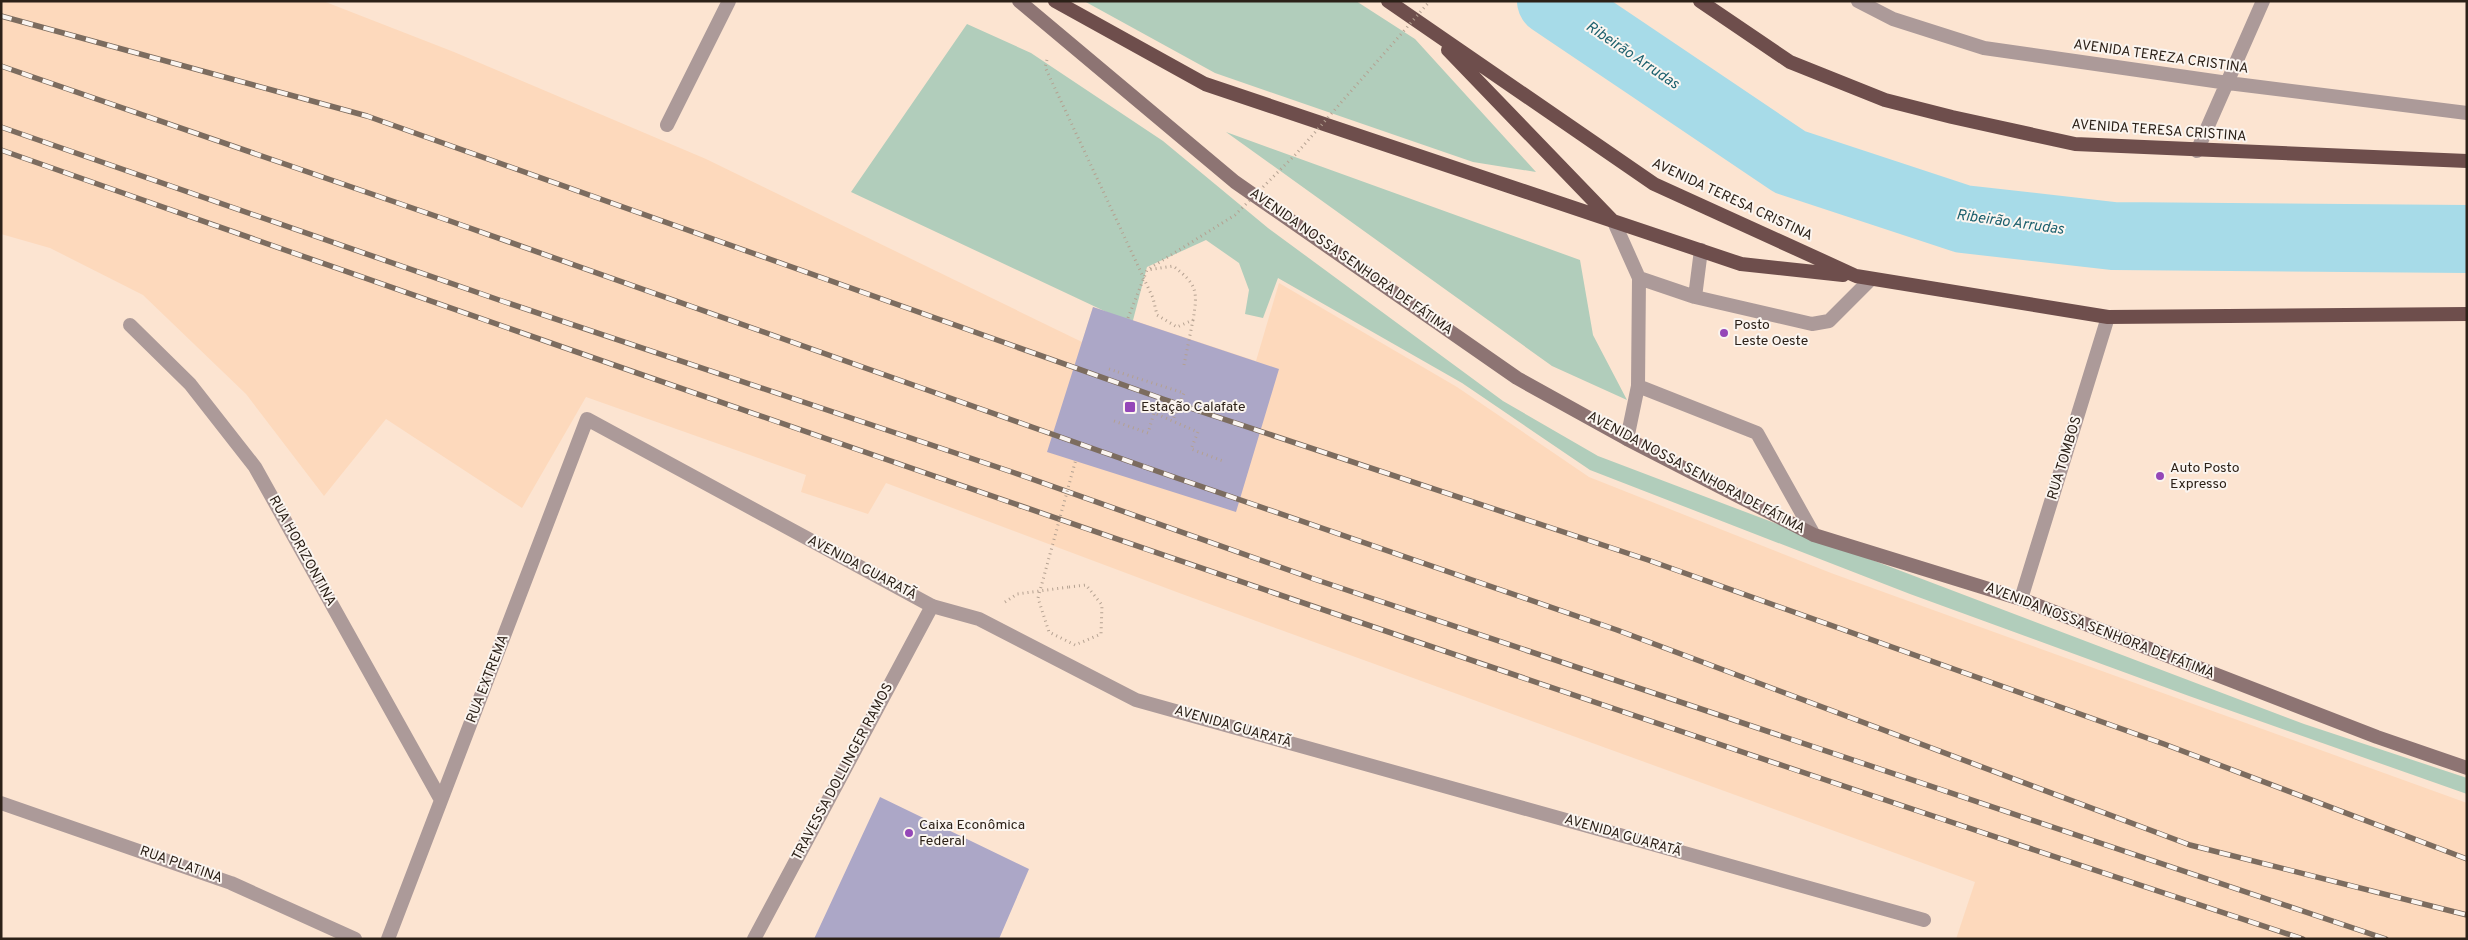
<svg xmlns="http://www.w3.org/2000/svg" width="2468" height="940" font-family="Overpass,sans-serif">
<rect width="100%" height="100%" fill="#fce4d1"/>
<path fill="#fdd9bc" d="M1,1H323L454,52L706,159L1082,342L1093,307L1256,361L1279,283L1457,387L1589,477L1831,573L2467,803V939H1956L1975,882L1182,594L886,483L868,514L801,492L806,475L586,397L522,508L386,419L324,496L246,394L143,295L50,248L1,234Z"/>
<path fill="#b1cdbb" d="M1084,1H1356L1415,39L1536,172L1473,162L1215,73Z
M967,24L1031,53L1163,141L1268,228L1503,401L1598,456L2304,724L2467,778V794L2189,696L1910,594L1590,470L1462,383L1278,278L1263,318L1245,314L1249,290L1239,263L1206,240L1147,267L1132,324L851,192Z
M1226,132L1580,260L1593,335L1627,400L1552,366Z"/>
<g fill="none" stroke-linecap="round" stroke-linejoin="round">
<path stroke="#a7dbe8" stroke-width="68" d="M1551,1L1790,162L1963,219L2113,236L2467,239"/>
</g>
<path fill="#aca7c7" d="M1093,307L1279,369L1236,512L1047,452Z
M880,797L1029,869L999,939H814Z"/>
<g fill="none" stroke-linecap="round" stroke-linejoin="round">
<path stroke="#b4a191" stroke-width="3" stroke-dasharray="1 4" stroke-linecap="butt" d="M1047,60L1045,67L1153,298L1157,315L1177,327L1193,320C1198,291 1197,284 1173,266L1147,270
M1184,365L1193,320
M1109,369L1118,372
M1114,421L1148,433L1154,413L1198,432L1191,449L1223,461
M1005,602L1017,594L1069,587"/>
<path stroke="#ac9a99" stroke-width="14" d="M1614,222L1639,278L1638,386L1627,439
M1639,278L1695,297L1812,324L1829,321L1870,280
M1695,297L1701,250
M1638,386L1757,433L1814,535"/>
<path stroke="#ac9a99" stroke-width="14" d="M754,939L932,606"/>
<path stroke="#ac9a99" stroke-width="14" d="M1858,1L1893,19L1984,48L2228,83L2467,113
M667,125L729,1
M2197,151L2263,1
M130,325L190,384L255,467L441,800
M2021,599L2108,317
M388,939L587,419L932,606L979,619L1136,700L1924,920"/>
<path stroke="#ac9a99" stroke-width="14" d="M1,803L231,883L355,939"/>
<path stroke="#8d7473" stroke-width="14" d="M1019,1L1235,182L1517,378L1627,439L1814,535L2021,599L2377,737L2467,768"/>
<path stroke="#6e4e4c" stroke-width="14" d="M1055,1L1205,84L1741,264L1843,275
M1388,1L1654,184L1856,276L2108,317L2467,314
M1700,1L1790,62L1885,100L1952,117L2075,144L2467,161
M1448,50L1612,220"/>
<defs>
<path id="rail" d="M1,16L367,116L1163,399L1648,560L2164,744L2467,859
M1,66L450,221L1145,467L1617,630L2190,845L2467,915
M1,127L502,301L1012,472L1314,579L2386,939
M1,150C766,420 1533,685 2303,939"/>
</defs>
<use href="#rail" stroke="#7c6c5f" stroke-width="5.5"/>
<use href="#rail" stroke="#fbf5f0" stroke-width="4" stroke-dasharray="11" stroke-linecap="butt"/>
<path stroke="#b4a191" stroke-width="3" stroke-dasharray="1 4" stroke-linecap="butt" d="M1128,318L1147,270L1235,215L1296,154L1430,1
M1118,372L1184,393L1173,420
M1069,587L1086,585L1102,605L1101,634L1075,645L1049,632L1038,598L1076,459"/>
</g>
<g fill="#9447b8" stroke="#fbf5f0" stroke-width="2">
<circle cx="1724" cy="333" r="5"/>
<rect x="1124" y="401" width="12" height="12" rx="2.5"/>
<circle cx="2160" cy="476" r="5"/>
<circle cx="909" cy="833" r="5"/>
</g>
<g text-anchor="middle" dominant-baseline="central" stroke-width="4" stroke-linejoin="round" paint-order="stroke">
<g font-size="14" fill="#2c2118" stroke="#fbf5f0">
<text transform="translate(2161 57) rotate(8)">AVENIDA TEREZA CRISTINA</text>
<text transform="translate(2159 131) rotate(4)">AVENIDA TERESA CRISTINA</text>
<text transform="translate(1732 200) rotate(25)">AVENIDA TERESA CRISTINA</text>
<text transform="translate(1351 262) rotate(35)">AVENIDA NOSSA SENHORA DE FÁTIMA</text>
<text transform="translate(2065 458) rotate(-73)">RUA TOMBOS</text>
<text transform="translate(1696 473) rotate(28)">AVENIDA NOSSA SENHORA DE FÁTIMA</text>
<text transform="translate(302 551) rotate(61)">RUA HORIZONTINA</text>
<text transform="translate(862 568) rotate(28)">AVENIDA GUARATÃ</text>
<text transform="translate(2100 631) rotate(21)">AVENIDA NOSSA SENHORA DE FÁTIMA</text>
<text transform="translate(488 679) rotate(-69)">RUA EXTREMA</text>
<text transform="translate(1233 727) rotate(16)">AVENIDA GUARATÃ</text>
<text transform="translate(843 772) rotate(-62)">TRAVESSA DOLLINGER RAMOS</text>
<text transform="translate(1623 836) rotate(16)">AVENIDA GUARATÃ</text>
<text transform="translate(181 865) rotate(19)">RUA PLATINA</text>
</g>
<g font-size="14" fill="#2c2118" stroke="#fbf5f0" text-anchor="start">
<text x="1734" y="325">Posto<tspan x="1734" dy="16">Leste Oeste</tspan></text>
<text x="1141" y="407">Estação Calafate</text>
<text x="2170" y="468">Auto Posto<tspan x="2170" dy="16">Expresso</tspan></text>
<text x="919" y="825">Caixa Econômica<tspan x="919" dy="16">Federal</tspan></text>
</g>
<g font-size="15" font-style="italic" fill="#1d616e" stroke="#fbf5f0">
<text transform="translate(1632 56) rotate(34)">Ribeirão Arrudas</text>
<text transform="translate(2010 223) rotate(8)">Ribeirão Arrudas</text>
</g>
</g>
<rect width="2468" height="940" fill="none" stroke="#2c2118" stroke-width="5"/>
</svg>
